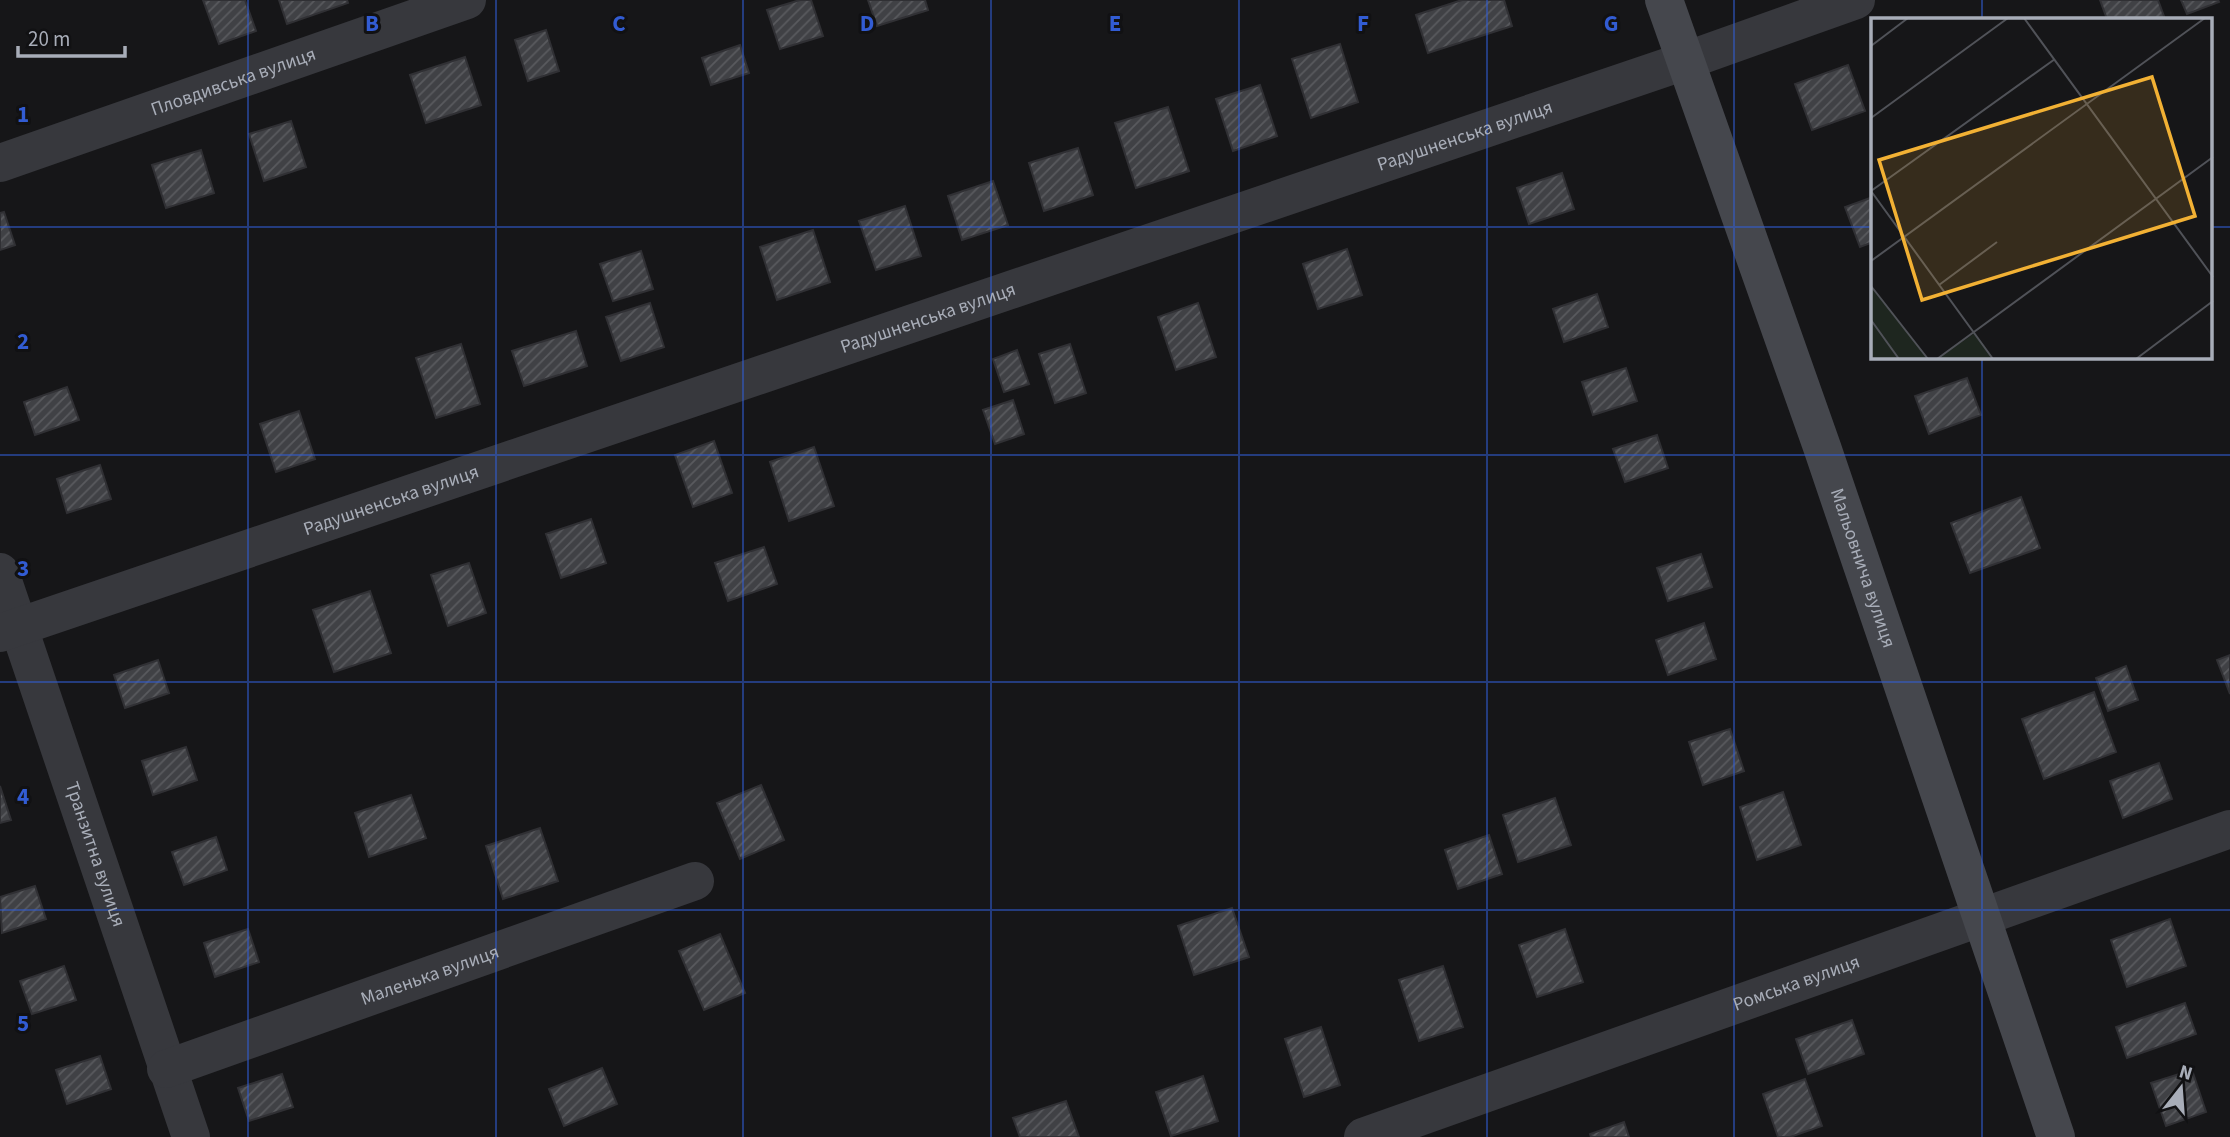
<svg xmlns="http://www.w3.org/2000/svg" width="2230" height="1137" font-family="'Source Sans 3',sans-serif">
<defs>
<pattern id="building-hatch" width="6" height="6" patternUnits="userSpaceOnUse" patternTransform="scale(1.75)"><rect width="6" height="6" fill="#404145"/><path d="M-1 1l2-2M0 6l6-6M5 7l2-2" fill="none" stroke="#595a5e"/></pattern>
</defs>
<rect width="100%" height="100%" fill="#161618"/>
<path fill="url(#building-hatch)" stroke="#303034" stroke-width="2" d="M203,0H245L256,31L219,44Z
M279,0H347L348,3L287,24Z
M800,0H811L823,36L780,49L767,10Z
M868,0H925L928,10L877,26Z
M1462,0H1504L1512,26L1428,53L1416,15Z
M2100,0H2158L2165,19H2107Z
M2181,0H2218L2219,2L2187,14Z
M546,30L559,71L528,81L515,40Z
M1340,44L1358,102L1311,118L1292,59Z
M740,45L749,73L711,85L702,58Z
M465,57L481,105L426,123L410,75Z
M1848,65L1865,111L1812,130L1795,84Z
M1260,85L1277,136L1233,151L1216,99Z
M1168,107L1189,171L1136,188L1115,123Z
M291,121L306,167L264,181L249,134Z
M1078,148L1093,195L1044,211L1029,163Z
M201,150L214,193L166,208L152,165Z
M1562,173L1574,209L1529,224L1517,188Z
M993,181L1008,225L962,240L948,196Z
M1873,197V242L1860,247L1845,207Z
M905,206L921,256L876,270L859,221Z
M4,212L15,245L0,250V213Z
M813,230L830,282L777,300L760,247Z
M1347,249L1362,295L1318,309L1303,264Z
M641,251L653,289L613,301L600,264Z
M1597,294L1608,327L1564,342L1553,309Z
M650,303L664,347L621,361L606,317Z
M1198,303L1216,357L1176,370L1158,317Z
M576,331L587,366L524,386L512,351Z
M461,344L480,404L436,418L416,358Z
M1070,344L1086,393L1055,403L1039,354Z
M1017,350L1029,384L1004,392L993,359Z
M1626,368L1637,401L1593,415L1582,382Z
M1967,378L1981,415L1929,434L1915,396Z
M67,387L79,420L35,435L24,402Z
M1013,400L1024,434L995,444L983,410Z
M299,411L315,459L276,472L260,424Z
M1657,435L1668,468L1625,482L1613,449Z
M714,441L732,493L693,507L675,455Z
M814,447L834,506L789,521L770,462Z
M100,465L111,499L67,513L57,479Z
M2021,497L2040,548L1970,573L1951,523Z
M591,519L606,563L561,578L546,534Z
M764,547L777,584L728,601L715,563Z
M1701,554L1712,587L1668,601L1657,568Z
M469,563L486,613L448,626L431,575Z
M370,591L391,653L334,672L313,610Z
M1704,623L1716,659L1668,675L1656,640Z
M2230,655V694L2217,660Z
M158,660L169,693L125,708L114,675Z
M2126,666L2138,700L2108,711L2096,678Z
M2094,692L2116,752L2044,779L2022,719Z
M1730,729L1744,771L1703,785L1689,742Z
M186,747L197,780L153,795L142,761Z
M2159,763L2172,799L2123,818L2110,781Z
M761,785L784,840L740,859L717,803Z
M0,786L11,820L0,823Z
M1783,792L1801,845L1757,860L1740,807Z
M411,795L426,838L369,857L355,813Z
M1555,798L1571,845L1518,862L1503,815Z
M540,828L558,881L503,899L486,846Z
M1489,835L1502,874L1458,889L1445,850Z
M216,837L227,870L184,885L172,852Z
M35,886L46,919L2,933L0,897Z
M1232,908L1249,957L1194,975L1178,926Z
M2170,919L2186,966L2127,987L2111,940Z
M248,929L259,962L215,977L204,943Z
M1565,929L1583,982L1537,997L1519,945Z
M720,934L745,993L704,1010L679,951Z
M64,966L76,1000L32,1014L20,981Z
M1443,966L1463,1027L1419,1041L1399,980Z
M2185,1003L2196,1034L2127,1058L2116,1027Z
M1852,1020L1864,1054L1808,1074L1796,1039Z
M1321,1027L1340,1085L1304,1097L1285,1039Z
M100,1056L111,1089L67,1104L56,1070Z
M602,1068L617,1104L564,1126L549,1089Z
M2192,1070L2206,1112L2166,1126L2151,1083Z
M282,1074L293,1107L249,1121L238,1088Z
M1203,1076L1218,1121L1171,1136L1156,1092Z
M1805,1079L1822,1126L1790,1137H1778L1763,1094Z
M1066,1101L1079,1137H1020L1013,1118Z
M1624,1122L1629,1137H1591L1590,1134Z"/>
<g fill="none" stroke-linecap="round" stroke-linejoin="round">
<g stroke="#37383d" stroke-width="38">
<path id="s1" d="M0,163L467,0"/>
<path id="s2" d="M0,572L191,1137"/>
<path id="s3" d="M0,633L1685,61L1856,0"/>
<path id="s4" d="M166,1069L695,881"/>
<path id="s5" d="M1363,1137L2230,829"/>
</g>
<path stroke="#45474d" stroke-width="38" id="s6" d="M1664,0L1822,447L2056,1137"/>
</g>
<path fill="none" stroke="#325cd3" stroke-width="2" stroke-opacity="0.55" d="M248,0V1137M496,0V1137M743,0V1137M991,0V1137M1239,0V1137M1487,0V1137M1734,0V1137M1982,0V19M0,227H1873M2211,227H2230M1982,357V1137M0,455H2230M0,682H2230M0,910H2230"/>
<g text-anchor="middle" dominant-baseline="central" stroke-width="6" stroke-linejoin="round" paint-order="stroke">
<g font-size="19" fill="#a8adb8" stroke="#111113">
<text stroke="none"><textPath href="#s1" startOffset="247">Пловдивська вулиця</textPath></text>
<text stroke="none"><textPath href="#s3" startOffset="1547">Радушненська вулиця</textPath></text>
<text stroke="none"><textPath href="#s3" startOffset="980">Радушненська вулиця</textPath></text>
<text stroke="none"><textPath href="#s3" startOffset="413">Радушненська вулиця</textPath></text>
<text stroke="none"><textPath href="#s6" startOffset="602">Мальовнича вулиця</textPath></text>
<text stroke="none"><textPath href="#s2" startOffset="298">Транзитна вулиця</textPath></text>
<text stroke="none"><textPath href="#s4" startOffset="280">Маленька вулиця</textPath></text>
<text stroke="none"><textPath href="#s5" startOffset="460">Ромська вулиця</textPath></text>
</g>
</g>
<g transform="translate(1871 18)">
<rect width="341" height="341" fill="#161618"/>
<path d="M0,268L57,341H0ZM104,315L123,341H66Z" fill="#1e261f"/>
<path fill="none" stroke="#505258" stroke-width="2" d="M153,0L342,259M0,28L37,0M0,100L137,0M0,173L184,41M0,173L122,341M0,243L334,0M68,267L126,224M0,268L57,341M0,302L28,341M66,341L342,139M265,341L342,283"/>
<path fill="#f2b134" fill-opacity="0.15" stroke="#f2b134" stroke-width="3.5" d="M281,59L324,198L51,282L8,142Z"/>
<rect width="341" height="341" fill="none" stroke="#a8adb8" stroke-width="3.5"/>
</g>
<g font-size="23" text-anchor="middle" font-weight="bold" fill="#325cd3" stroke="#111113" stroke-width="6" stroke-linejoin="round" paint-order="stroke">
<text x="372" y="31">B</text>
<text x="619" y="31">C</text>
<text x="867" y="31">D</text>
<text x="1115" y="31">E</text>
<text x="1363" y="31">F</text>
<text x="1611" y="31">G</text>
<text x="23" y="122">1</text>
<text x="23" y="349">2</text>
<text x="23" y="576">3</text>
<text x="23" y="804">4</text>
<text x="23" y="1031">5</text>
</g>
<g transform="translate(2181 1088) rotate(17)" stroke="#111113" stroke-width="5" paint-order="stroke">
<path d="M0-5L12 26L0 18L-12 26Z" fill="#a8adb8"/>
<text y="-10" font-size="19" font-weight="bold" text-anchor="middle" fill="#a8adb8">N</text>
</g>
<path d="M18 46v10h107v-10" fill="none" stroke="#a8adb8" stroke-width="3.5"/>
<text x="28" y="46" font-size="21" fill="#a8adb8" stroke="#111113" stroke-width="5" paint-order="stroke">20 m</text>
</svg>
